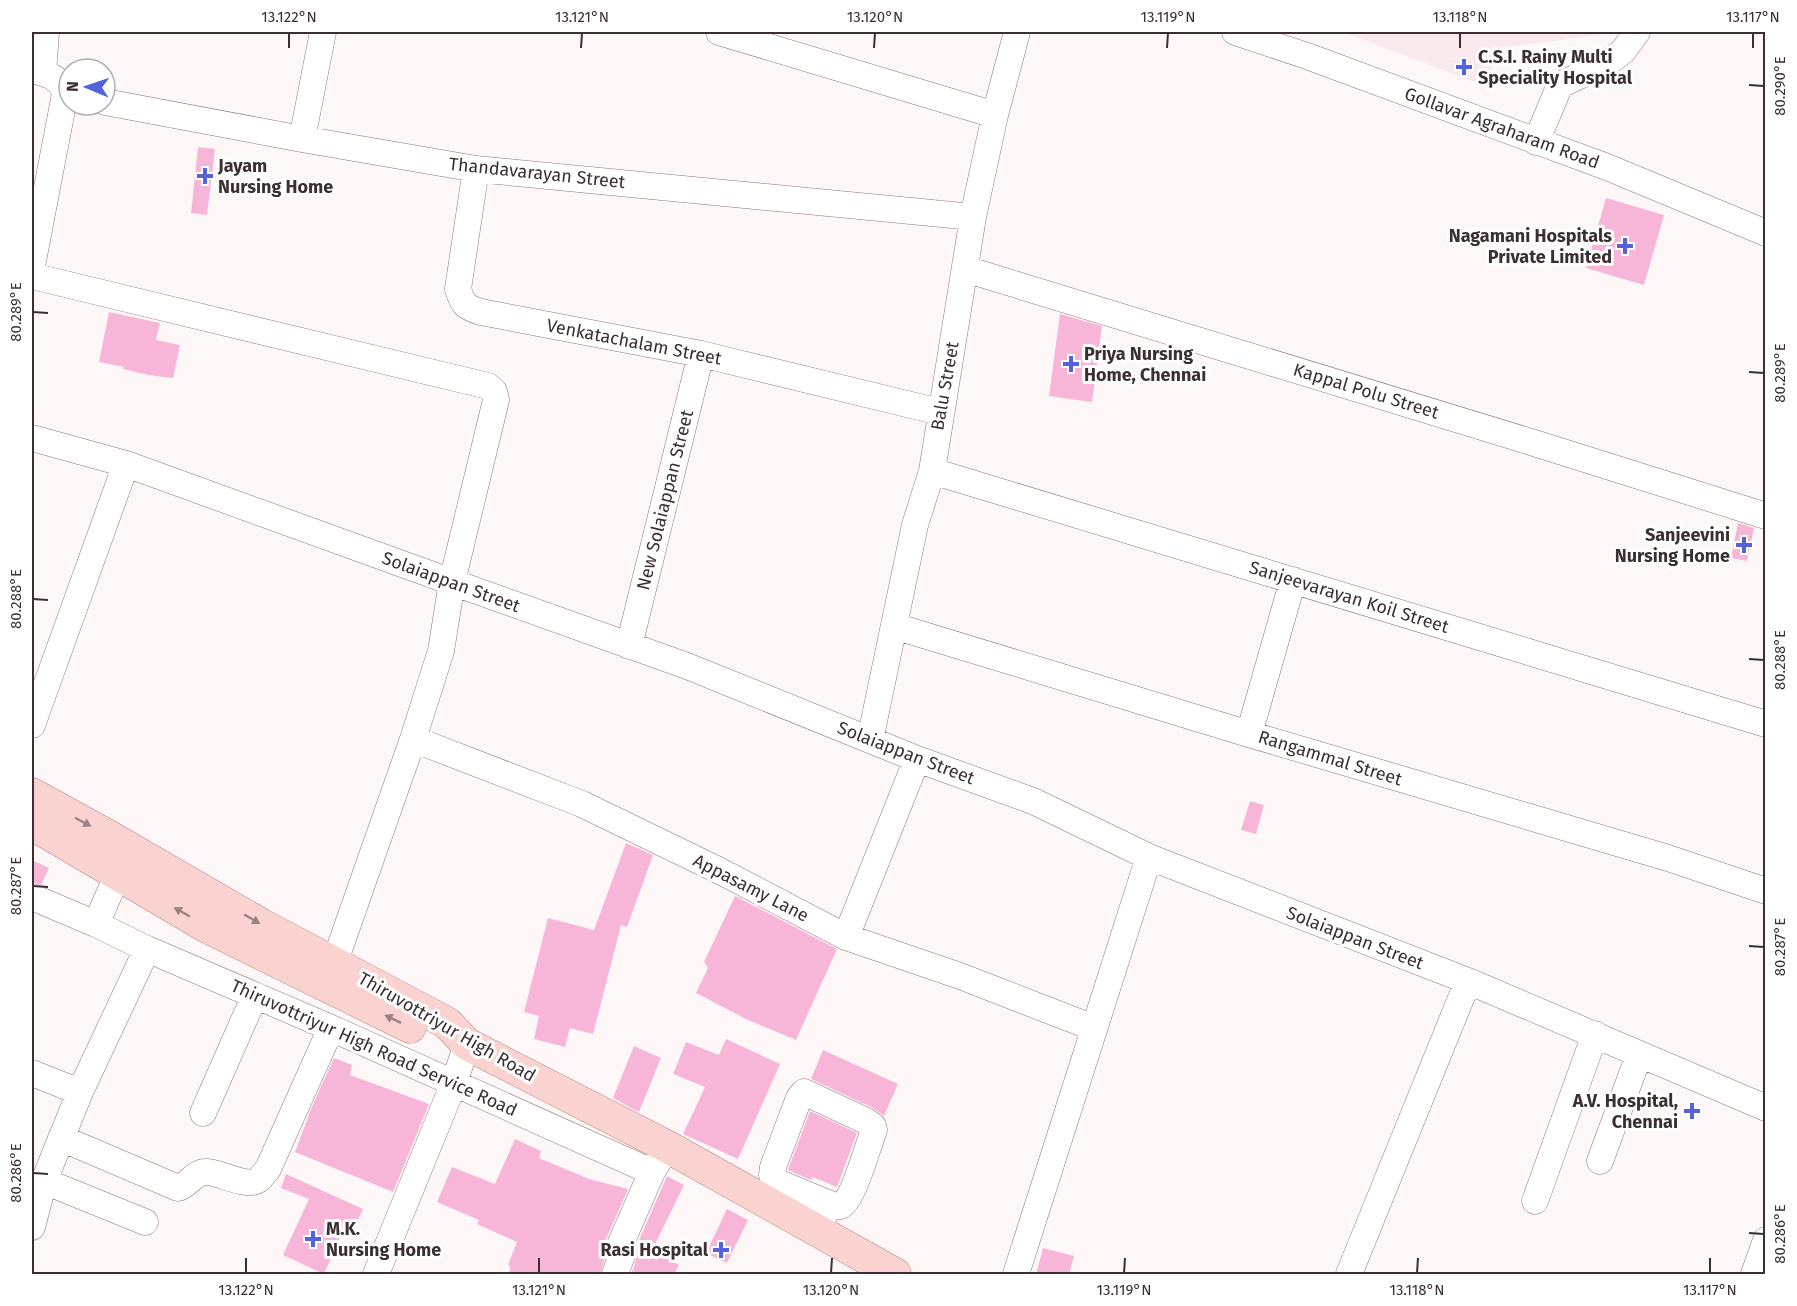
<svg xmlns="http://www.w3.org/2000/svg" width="1797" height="1306" font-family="'Fira Sans',sans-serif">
<rect width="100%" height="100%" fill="#fef7f8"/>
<path fill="#fae9ec" d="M1343,32H1620L1499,48L1485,86Z"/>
<path fill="#f7b5d7" d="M198,147L215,149L207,215L191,213Z
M1606,198L1664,215L1644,285L1586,268Z
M109,312L160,323L156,340L180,345L173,378L148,375L123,369L124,367L99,362Z
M1060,314L1102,326L1092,402L1049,396Z
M1738,523L1754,528L1747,561L1731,558Z
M1250,801L1264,805L1256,834L1241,830Z
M626,843L653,855L627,927L621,925L593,1034L570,1028L565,1047L534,1039L539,1016L524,1012L548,918L594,930Z
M32,860L49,868L41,885L32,882Z
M735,896L837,949L796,1040L746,1019L696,993L708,968L704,962Z
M726,1039L780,1064L738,1159L683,1134L705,1087L673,1074L686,1042L719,1055Z
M634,1046L661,1058L639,1112L613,1098Z
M823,1050L898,1084L884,1116L873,1108L811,1079Z
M334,1058L352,1065L350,1075L429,1104L393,1192L295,1152L311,1109Z
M810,1111L857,1133L837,1187L813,1177L811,1180L788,1170Z
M515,1139L541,1151L539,1158L589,1179L628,1189L606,1239V1254L600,1275H509L510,1266L508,1265L517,1242L477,1224L479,1220L437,1202L452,1167L495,1184Z
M286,1174L363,1209L352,1232L344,1228L324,1274L283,1255L309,1199L281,1188Z
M667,1176L684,1185L652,1250L679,1265L674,1275H631L636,1260V1247Z
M727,1209L748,1220L727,1263L706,1253Z
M1043,1248L1074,1256L1069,1275H1036Z"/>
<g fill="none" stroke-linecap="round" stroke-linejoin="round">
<defs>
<path id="minor" d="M719,32L995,115
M1235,32L1307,56L1607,167L1766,233
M32,70C47,74 61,77 65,94L32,266
M43,73L46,32
M105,102L302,139L476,169L973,217
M302,139L323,32
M1536,142L1560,85L1609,62L1623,51L1637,32
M476,169L458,289C463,305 465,307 481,312L701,354L940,412
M965,269L1531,442L1766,516
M32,276L488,386L494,391L496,400L452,582L441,651L413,739L334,964
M32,438L126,464L452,582L687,666L917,759L1033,801L1149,857L1468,981L1766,1108
M932,471L1766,724
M894,626L1249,734L1668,858L1766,891
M629,646L701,354
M32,725L126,464
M1249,734L1293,580
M413,739L582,804L720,871L846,937L960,976L1094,1028
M870,740L915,525L932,471L973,217L995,115L1017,32
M32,897L96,924L147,949L331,1028L652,1172
M96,924L125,858
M846,937L917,759
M32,1073L80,1092
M203,1113L255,995
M61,1138L178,1188C189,1185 194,1172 206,1172C220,1172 246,1188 258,1180C262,1177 265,1172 268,1169L331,1028
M1600,1161L1639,1055
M44,1181L145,1222
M1535,1201L1595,1034
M32,1227L44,1181L80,1092L147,949
M817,1230L830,1204L777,1182L772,1175L773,1167L799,1098L804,1092L866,1121L873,1126L874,1130C868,1146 854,1196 843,1204C839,1208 834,1206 830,1204
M376,1274L454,1083L467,1044
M615,1274L622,1255L620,1245L652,1172L660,1159
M1016,1274L1149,857
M1349,1274L1468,981
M1754,1274L1766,1240"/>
<path id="major" d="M32,794L110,837L262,925L447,1023L467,1044L668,1147L895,1274
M32,824L207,927L410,1027"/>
</defs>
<use href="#minor" stroke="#91757b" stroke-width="27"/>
<use href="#major" stroke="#b68685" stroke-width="33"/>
<use href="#minor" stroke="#fff" stroke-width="26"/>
<use href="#major" stroke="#fad3d0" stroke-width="32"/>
</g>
<defs><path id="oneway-solid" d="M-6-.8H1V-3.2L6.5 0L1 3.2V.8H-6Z" transform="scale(1.5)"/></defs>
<g fill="#9b8181">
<use href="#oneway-solid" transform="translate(83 822) rotate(28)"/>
<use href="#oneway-solid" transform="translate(182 912) rotate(-150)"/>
<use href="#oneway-solid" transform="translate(252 919) rotate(30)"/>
<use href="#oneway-solid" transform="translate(393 1019) rotate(-154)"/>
</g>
<path fill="none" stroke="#3c2f32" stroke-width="2" d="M289,48V33M581,48L582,33M874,48L875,33M1167,48L1168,33M1460,48V33M1753,48V33M1749,85L1764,86M33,312L48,313M1749,372L1764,373M33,599L48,600M1749,659L1764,660M33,886L48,887M1749,946L1764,947M33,1173L48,1174M1749,1233L1764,1234M246,1273V1258M539,1273V1258M831,1273L832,1258M1124,1273L1125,1258M1417,1273L1418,1258M1710,1273V1258"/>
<g fill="#5662d9" stroke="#fff" stroke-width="2">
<path d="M1461 58h6v6h6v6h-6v6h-6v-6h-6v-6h6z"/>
<path d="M202 167h6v6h6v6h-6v6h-6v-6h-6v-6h6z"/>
<path d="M1622 237h6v6h6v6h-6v6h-6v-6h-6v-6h6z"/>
<path d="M1068 355h6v6h6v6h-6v6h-6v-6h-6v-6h6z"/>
<path d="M1741 536h6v6h6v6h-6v6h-6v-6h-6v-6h6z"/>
<path d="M1689 1102h6v6h6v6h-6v6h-6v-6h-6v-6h6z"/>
<path d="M310 1230h6v6h6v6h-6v6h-6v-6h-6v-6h6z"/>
<path d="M718 1241h6v6h6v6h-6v6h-6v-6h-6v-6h6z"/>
</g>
<g text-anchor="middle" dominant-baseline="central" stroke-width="6" stroke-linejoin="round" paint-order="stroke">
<g font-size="18" font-weight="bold" fill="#3c2f32" stroke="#fff" text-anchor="start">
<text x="1478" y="57">C.S.I. Rainy Multi<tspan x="1478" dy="21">Speciality Hospital</tspan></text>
<text x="218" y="166">Jayam<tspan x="218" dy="21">Nursing Home</tspan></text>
<text x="1612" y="236" text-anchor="end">Nagamani Hospitals<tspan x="1612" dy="21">Private Limited</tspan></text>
<text x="1084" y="354">Priya Nursing<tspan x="1084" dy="21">Home, Chennai</tspan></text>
<text x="1730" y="535" text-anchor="end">Sanjeevini<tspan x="1730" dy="21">Nursing Home</tspan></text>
<text x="1678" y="1101" text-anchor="end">A.V. Hospital,<tspan x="1678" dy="21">Chennai</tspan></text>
<text x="326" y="1229">M.K.<tspan x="326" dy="21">Nursing Home</tspan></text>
<text x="708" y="1250" text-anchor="end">Rasi Hospital</text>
</g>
<g font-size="18" fill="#3c2f32" stroke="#fff">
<text transform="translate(1502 128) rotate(20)">Gollavar Agraharam Road</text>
<text transform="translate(537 173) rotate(6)">Thandavarayan Street</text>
<text transform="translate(634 342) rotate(11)">Venkatachalam Street</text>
<text transform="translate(945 386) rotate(-80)">Balu Street</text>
<text transform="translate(1366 391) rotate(17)">Kappal Polu Street</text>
<text transform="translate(665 500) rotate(-76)">New Solaiappan Street</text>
<text transform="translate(451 582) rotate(20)">Solaiappan Street</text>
<text transform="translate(1349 597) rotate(17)">Sanjeevarayan Koil Street</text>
<text transform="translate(906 753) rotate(21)">Solaiappan Street</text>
<text transform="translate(1330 758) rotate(17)">Rangammal Street</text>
<text transform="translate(751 888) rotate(27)">Appasamy Lane</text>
<text transform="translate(1355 938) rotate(21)">Solaiappan Street</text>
<text transform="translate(447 1027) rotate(30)">Thiruvottriyur High Road</text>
<text transform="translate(374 1048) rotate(24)">Thiruvottriyur High Road Service Road</text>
</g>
</g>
<rect width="1797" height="1306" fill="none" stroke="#ffffff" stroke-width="66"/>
<g transform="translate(87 87) rotate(272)"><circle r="28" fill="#ffffff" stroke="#b1acad" stroke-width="1.5"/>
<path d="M0-4.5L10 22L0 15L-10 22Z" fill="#5662d9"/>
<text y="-9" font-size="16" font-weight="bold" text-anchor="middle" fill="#3c2f32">N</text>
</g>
<rect x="33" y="33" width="1731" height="1240" fill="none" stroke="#3c2f32" stroke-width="2"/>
<g font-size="15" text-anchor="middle" fill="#3c2f32">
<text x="289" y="22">13.122°N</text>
<text x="582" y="22">13.121°N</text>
<text x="875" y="22">13.120°N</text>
<text x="1168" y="22">13.119°N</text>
<text x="1460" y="22">13.118°N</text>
<text x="1753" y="22">13.117°N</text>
<text transform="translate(1780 86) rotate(-90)" y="5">80.290°E</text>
<text transform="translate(16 312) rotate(-90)" y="5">80.289°E</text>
<text transform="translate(1780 373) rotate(-90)" y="5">80.289°E</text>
<text transform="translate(16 599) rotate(-90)" y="5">80.288°E</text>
<text transform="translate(1780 660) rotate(-90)" y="5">80.288°E</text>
<text transform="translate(16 886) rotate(-90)" y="5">80.287°E</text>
<text transform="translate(1780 947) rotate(-90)" y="5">80.287°E</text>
<text transform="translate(16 1173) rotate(-90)" y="5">80.286°E</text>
<text transform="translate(1780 1234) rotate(-90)" y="5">80.286°E</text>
<text x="246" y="1295">13.122°N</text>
<text x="539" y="1295">13.121°N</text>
<text x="831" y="1295">13.120°N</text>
<text x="1124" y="1295">13.119°N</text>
<text x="1417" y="1295">13.118°N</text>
<text x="1710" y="1295">13.117°N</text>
</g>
</svg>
